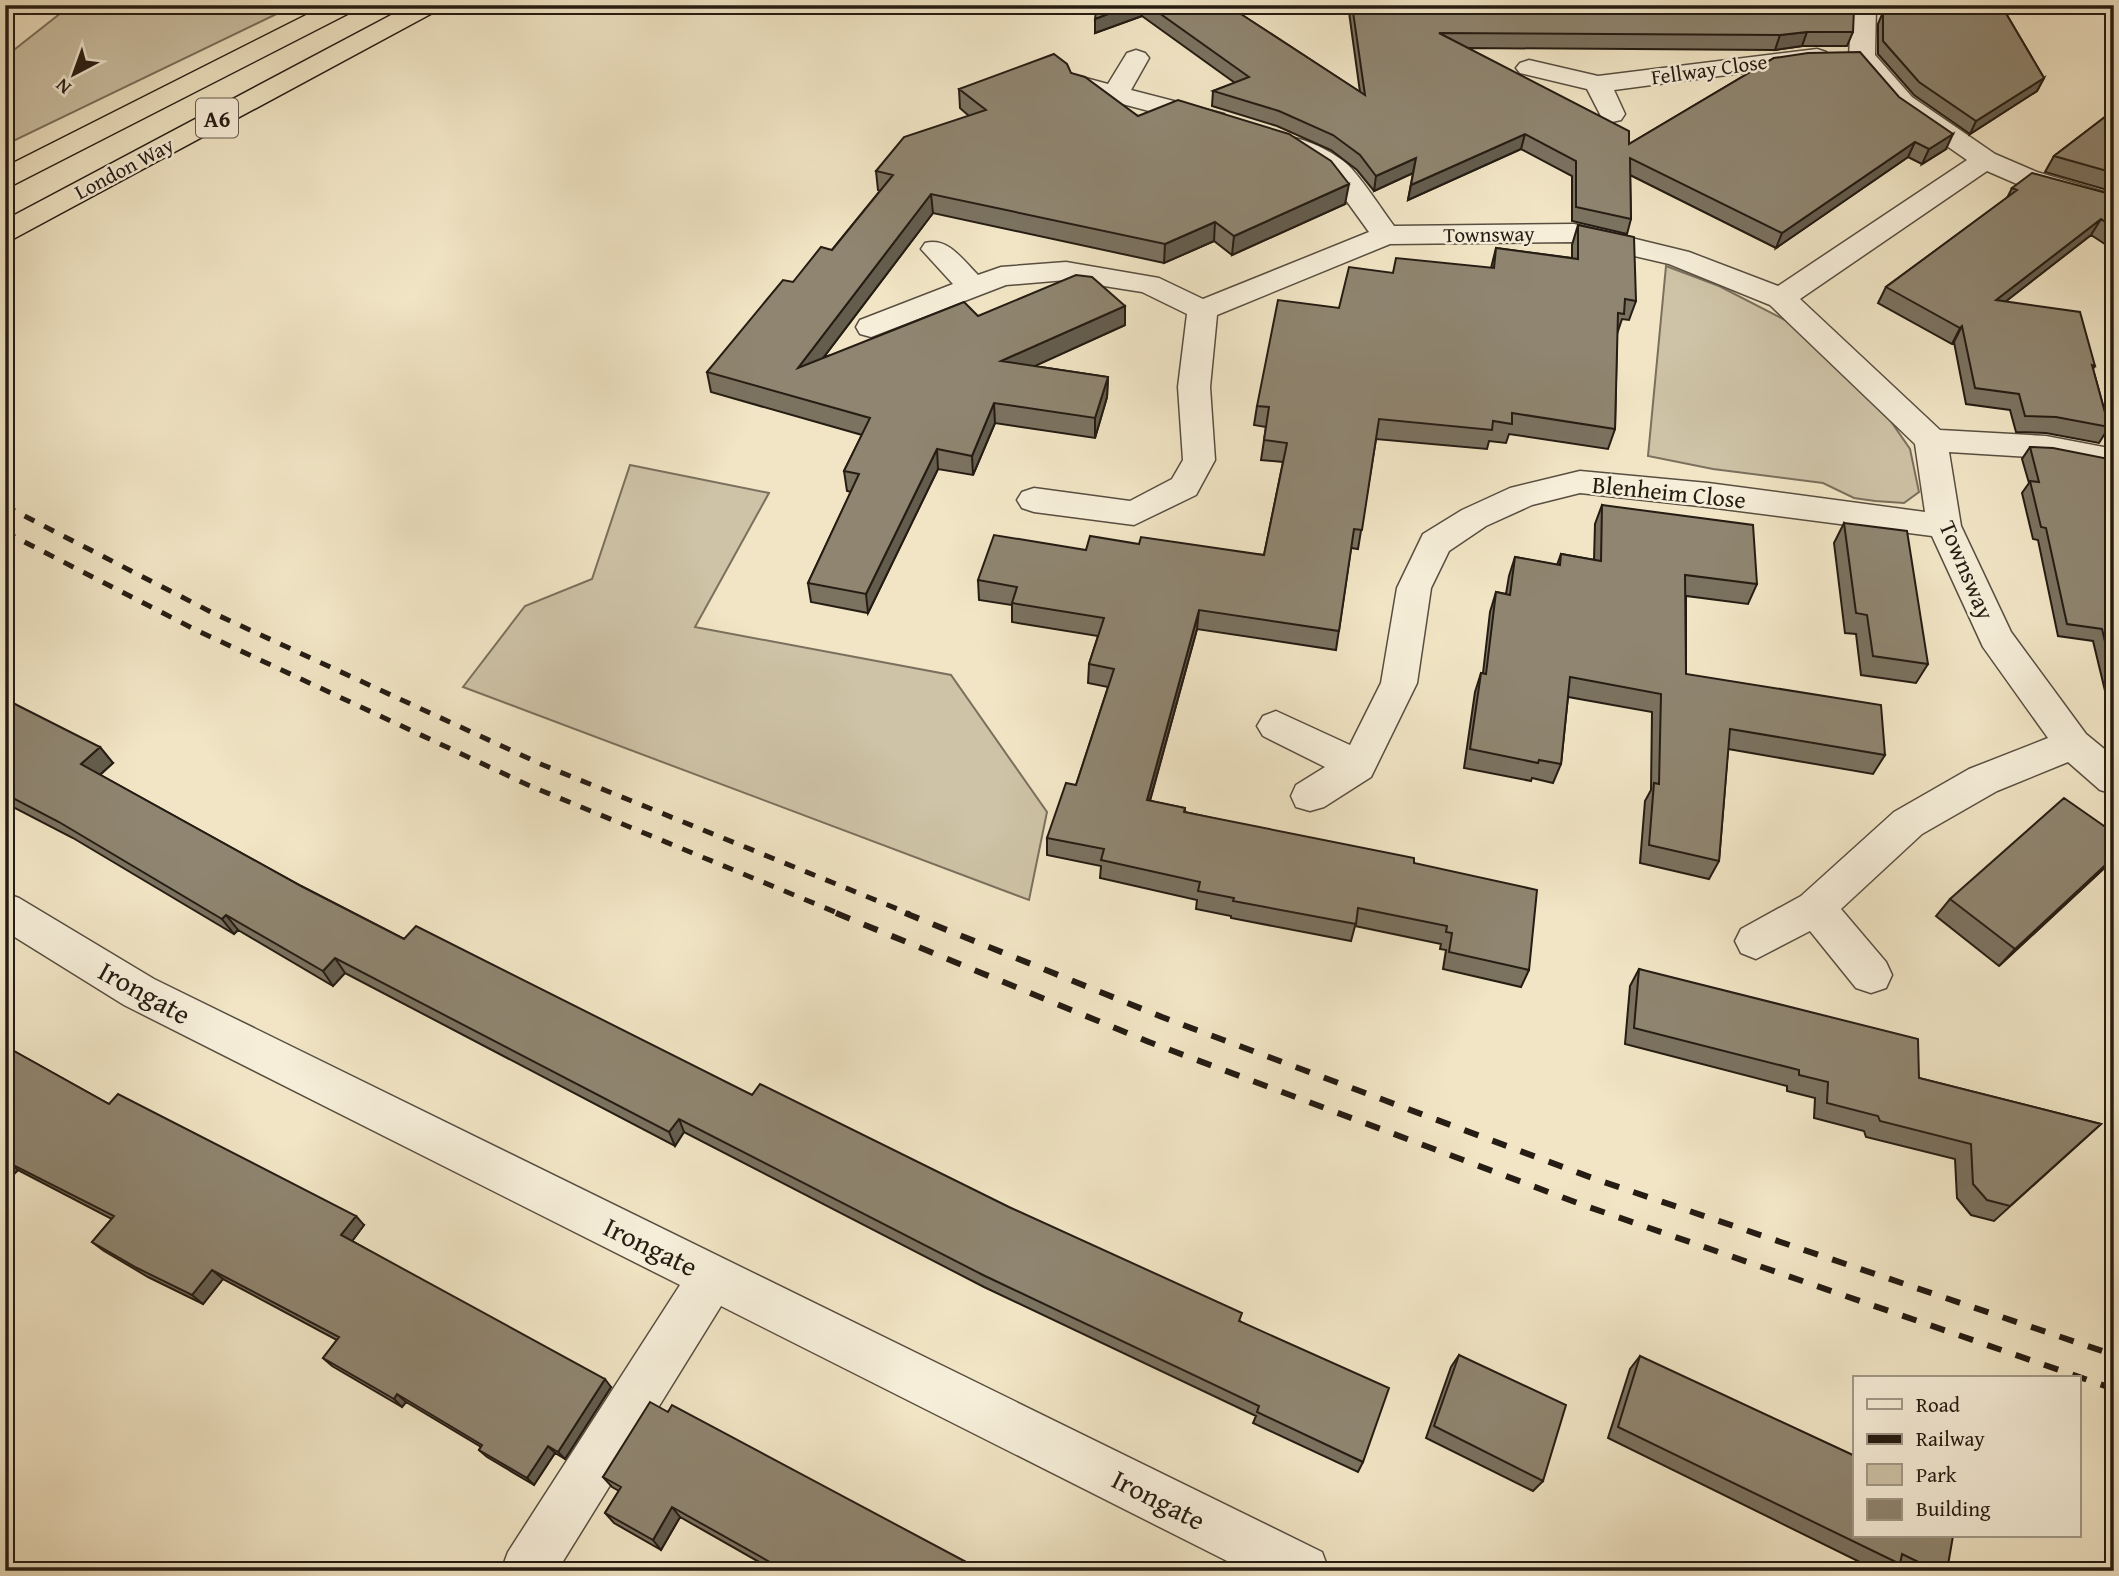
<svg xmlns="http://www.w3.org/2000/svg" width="2119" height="1576" font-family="'Gentium Book Plus',serif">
<rect width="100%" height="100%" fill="#f1e5c5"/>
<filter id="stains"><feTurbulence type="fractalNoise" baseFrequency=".00286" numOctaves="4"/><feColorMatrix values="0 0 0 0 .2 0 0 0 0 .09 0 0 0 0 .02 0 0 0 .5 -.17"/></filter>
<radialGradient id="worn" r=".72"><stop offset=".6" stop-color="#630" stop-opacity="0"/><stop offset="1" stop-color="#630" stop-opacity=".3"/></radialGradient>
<path fill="#cec3a7" stroke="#7a705d" stroke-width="2" d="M71,5H295L5,145V57Z
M1666,266L1719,286L1787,321L1874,397L1910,449L1919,492L1904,503L1875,501L1854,498L1823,483L1713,469L1648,456Z
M630,465L769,493L695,627L951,675L1047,812L1029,900L463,687L525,606L592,579Z"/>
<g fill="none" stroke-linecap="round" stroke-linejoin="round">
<defs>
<path id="minor" d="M1852,5H1876L1875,55L1912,97L1995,154L2037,172L2114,195V212L2017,184L1987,171L1800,299L1940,430L2046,436L2114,449V471L2046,458L1949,452L1961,526L2011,632L2086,734L2114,757V794L2100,790L2068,762L1997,791L1922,834L1841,909L1886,962L1892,975L1886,988L1871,993L1856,988L1810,931L1756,959L1741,953L1735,941L1741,929L1801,896L1894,812L1969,769L2048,738L1983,647L1932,536L1708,507L1580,493L1532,505L1486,526L1449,551L1431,588L1417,683L1371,777L1324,807L1310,811L1296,807L1291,796L1296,785L1325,767L1263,736L1257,726L1263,716L1276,711L1350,745L1381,683L1397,588L1423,534L1462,510L1510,488L1580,471L1708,483L1925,512L1915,444L1770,305L1669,264L1574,242L1390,244L1217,315L1210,387L1215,460L1196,495L1134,525L1034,512L1022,508L1017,500L1022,492L1034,488L1130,501L1172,479L1183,460L1178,387L1187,314L1142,292L1066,280L1006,285L871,337L860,334L856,327L860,320L953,284L921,249L925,243C948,237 962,259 978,275L1001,267L1066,262L1159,278L1203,299L1369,232L1330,178L1283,150L1279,144L1283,138C1300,134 1340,155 1351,168C1367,186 1380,207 1394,226L1574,224L1689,252L1778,286L1967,160L1894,109L1853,61L1849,56Z
M1817,49L1826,52L1830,57L1826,62L1614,90L1625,114L1621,120L1612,122L1603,120L1587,89L1520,73L1516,68L1520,63L1529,60L1598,76Z
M1136,50L1145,53L1149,58L1131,90L1224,114L1228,120L1224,126L1215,128L1206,126L1073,91L1069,85L1073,79L1082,77L1108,84L1127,53Z
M5,893L19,898L154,979L1322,1552L1329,1571H1247L721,1306L557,1571H501L508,1552L680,1285L124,1005L5,931Z"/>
<path id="highway" d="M326,5H358L355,10L15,184L5,186V167Z
M410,5H441L438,10L15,238L5,241V220Z"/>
</defs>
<use href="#minor" stroke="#584e40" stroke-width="3"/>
<use href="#highway" stroke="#251c13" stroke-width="3"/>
<use href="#minor" fill="#f6eed9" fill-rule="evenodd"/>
<use href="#highway" fill="#f1e5c5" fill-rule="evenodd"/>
<path stroke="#251c13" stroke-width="5" stroke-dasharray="11 11" stroke-linecap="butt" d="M5,506L213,613L543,765L910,914
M5,532L196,630L528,785L840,914"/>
<path stroke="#251c13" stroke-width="6" stroke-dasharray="15 15" stroke-linecap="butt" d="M836,913L1149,1042L1583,1205L2114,1389
M905,913L1162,1017L1595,1179L2114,1355"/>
</g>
<path fill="#7b7260" stroke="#251c13" stroke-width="2" d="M1097,5H1254L1239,13L1360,92L1348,5H1847L1853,32L1847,46H1802L1775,50L1468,48L1629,144L1774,58L1946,149L1922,164L1908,157L1776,248L1630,175L1631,219L1627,234L1572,221V176L1521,149L1408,200L1413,173L1374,191L1357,170L1331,150L1277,126L1212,106L1213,91L1235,83L1142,16L1095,33Z
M1930,5H2001L2044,78L2037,91L1970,134L1914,95L1878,54V24L1883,12L1933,13Z
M1071,73L1138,116L1345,204L1232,255L1214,241L1164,263L933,213L824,357L978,316L1125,325L1034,366L1108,377L1107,397L1095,438L995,423L973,475L938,469L868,613L811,602L808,583L851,492L847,491L844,471L862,435L711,392L707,372L793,282L832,250L880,191L878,190L876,171L969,116L960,108L959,89Z
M2114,110V192L2045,172L2054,156Z
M2012,188L2114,195V250L2091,235L2006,301L2095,366L2093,369L2109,427L2099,443L2046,433L2016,432L2010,410L1966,404L1954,342L1952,344L1878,303L1886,287L2007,198Z
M1578,225L1636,301L1629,320L1622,319L1617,334L1615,429L1608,449L1509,434L1506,443L1489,441L1487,449L1376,439L1358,549L1351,548L1336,650L1197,629L1150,801L1185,808V812L1414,863L1529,970L1521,987L1443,969L1446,950L1440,949L1441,944L1355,926L1351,941L1231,918V916L1196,909L1197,900L1100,878L1101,866L1047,855V838L1076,785L1108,687L1088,683L1089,664L1098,636L1012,622V605L979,600L978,580L1086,550L1139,544L1264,555L1283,462L1261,460L1266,427L1254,425L1257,406L1339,308L1393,273L1491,268L1496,248L1572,258V245Z
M2030,447L2114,460V700L2107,699L2093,641L2058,636L2038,540L2033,539L2022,493L2029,483L2022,459Z
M1602,505L1757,584L1748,604L1686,596V674L1885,755L1873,774L1728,749L1719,861L1709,879L1640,863L1645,801L1651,790L1652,712L1568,697L1561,764L1553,783L1532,778L1531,781L1464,768L1475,692L1481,673H1483L1490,612L1496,592L1506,594L1509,576L1515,557L1557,565L1561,554L1594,560L1595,524Z
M1844,523L1928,664L1916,683L1861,675L1856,634L1845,633L1834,543Z
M5,694L13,703L113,763L100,775L301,886L404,939L752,1095L1240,1321L1363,1462L1358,1472L1253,1423L1256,1416L984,1287L684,1132L675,1146L345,973L333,986L238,930L234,934L73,838L5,803Z
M2114,833V859L1999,966L1936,916L1950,899Z
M1639,969L1919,1078L2101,1124L1994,1221L1971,1215L1957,1198L1955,1159L1866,1137L1864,1131L1814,1118L1815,1098L1787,1091V1086L1625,1044L1630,986Z
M5,1046L109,1104L364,1225L352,1241L611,1387L565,1459L555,1453L534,1485L487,1457L479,1450L481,1447L406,1402L402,1407L332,1366L323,1358L337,1340L223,1279L203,1304L148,1277L104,1251L92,1242L112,1219L18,1170L10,1178L5,1175Z
M1459,1355L1543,1481L1533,1491L1426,1438L1451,1367Z
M1640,1356L1947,1571H1901L1894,1567L1887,1571H1878L1608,1438L1630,1369Z
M668,1412L983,1571H775L680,1517L661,1550L614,1523L605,1513L619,1491L612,1487L603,1477Z"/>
<path fill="#645d4e" stroke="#251c13" stroke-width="2" d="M1131,5H1142V16L1095,33V19Z
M1227,5H1254L1226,19Z
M1807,32L1802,46L1775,50L1780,35Z
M2044,78L2037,91L1970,134L1976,121Z
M1525,134L1521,149L1408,200L1411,185Z
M1953,134L1946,149L1922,164L1929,149Z
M1915,142L1908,157L1776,248L1782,233Z
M1416,158L1413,173L1374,191L1376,176Z
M1349,184L1345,204L1232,255L1234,236Z
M931,194L933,213L801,387L798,368Z
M2101,219L2091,235L1987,316L1996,300Z
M1215,222L1214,241L1164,263L1165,244Z
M1125,306V325L1002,381L1001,361Z
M1962,326L1954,342L1952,344L1960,328Z
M1108,377L1107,397L1095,438V418Z
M994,403L995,423L973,475L972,456Z
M937,449L938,469L868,613L866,594Z
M1199,610L1197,629L1145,818L1147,800Z
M5,694L14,704L5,708Z
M100,747L113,763L93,781L81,764Z
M2114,857V859L1999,966L2015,949Z
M226,915L238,930L234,934L222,919Z
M335,958L345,973L333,986L323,971Z
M679,1119L684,1132L675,1146L669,1132Z
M6,1160L18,1170L10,1178L5,1174Z
M356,1216L364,1225L350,1244L341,1235Z
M212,1270L223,1279L203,1304L192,1295Z
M605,1379L611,1387L565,1459L558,1452Z
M397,1394L406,1402L402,1407L394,1399Z
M548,1446L555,1453L534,1485L527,1478Z
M672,1507L680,1517L661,1550L653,1540Z
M5,1556L28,1571H21L5,1560Z"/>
<path fill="#8f8570" stroke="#251c13" stroke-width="2" d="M1097,5H1131L1095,19Z
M1148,5H1227L1365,95L1352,5H1847L1850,12L1854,9L1853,32H1807L1780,35L1439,33L1629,131V144L1774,58L1808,53L1860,52L1899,97L1953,134L1929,149L1915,142L1782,233L1630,158L1631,219L1576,207V161L1525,134L1411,185L1416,158L1376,176L1360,155L1333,135L1279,111L1213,91L1249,77Z
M1941,5H2001L2044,78L1976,121L1919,82L1883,41V12L1945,13Z
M1054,54L1067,64L1071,73L1085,77L1138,116L1178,100L1289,134L1331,161L1349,184L1234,236L1215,222L1165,244L931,194L798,368L964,302L978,316L1076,275L1092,277L1125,306L1001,361L1108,377L1095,418L994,403L972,456L937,449L866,594L808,583L859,474L844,471L870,418L707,372L783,280L793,282L821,247L832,250L893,175L876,171L904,137L986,110L959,89Z
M2114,110V173L2054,156Z
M2032,173L2114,195V228L2101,219L1996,300L2080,312L2095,366L2092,365L2109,427L2056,417L2025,416L2019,394L1975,388L1962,326L1960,328L1886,287L2017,190L2012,188Z
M1578,225L1634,237L1636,301L1625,299L1624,314L1618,313L1615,429L1512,413V424L1493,421L1492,430L1379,419L1362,530L1354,529L1339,631L1199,610L1147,800L1185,808L1184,812L1414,858V863L1537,890L1529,970L1449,952L1452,933L1446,932L1447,926L1358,908L1356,924L1233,901L1234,898L1198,891L1200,882L1101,860L1104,849L1047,838L1066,783L1076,785L1114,669L1089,664L1104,618L1012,603L1017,587L978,580L994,535L1086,550L1090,536L1139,544L1141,537L1264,555L1287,443L1264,440L1269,407L1257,406L1278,300L1339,308L1349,267L1393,273L1396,258L1494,268L1496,248L1578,259Z
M2030,447L2053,448L2114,460V679L2102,629L2067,624L2046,528L2041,527L2030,481L2039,482Z
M1602,505L1753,525L1757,584L1685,575L1686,674L1881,705L1885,755L1730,729L1719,861L1649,845L1654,783L1659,784L1661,694L1570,677L1561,764L1539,760L1538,763L1470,749L1481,673L1486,674L1496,592L1510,595L1515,557L1560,565L1561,554L1601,561Z
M1844,523L1907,531L1928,664L1873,656L1867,615L1856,613Z
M5,699L100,747L81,764L301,886L404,939L416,926L752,1095L760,1084L1009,1207L1242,1313L1239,1321L1389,1388L1363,1462L1257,1412L1259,1406L983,1275L679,1119L669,1132L335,958L323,971L226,915L222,919L59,822L5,794Z
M2064,798L2114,833V857L2015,949L1950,899Z
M1639,969L1918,1039L1919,1078L2101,1124L2010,1206L1987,1200L1973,1184L1971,1144L1880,1121L1878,1116L1827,1103L1828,1082L1799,1075V1070L1634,1028Z
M5,1046L109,1104L118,1094L356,1216L341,1235L605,1379L558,1452L548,1446L527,1478L479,1450L482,1445L397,1394L394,1399L323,1358L339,1337L212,1270L192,1295L137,1268L92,1242L114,1216L5,1161Z
M1459,1355L1566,1405L1543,1481L1434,1426Z
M1640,1356L1855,1456V1536H1953L1947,1571H1937L1902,1554L1900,1564L1618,1427Z
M650,1402L668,1412L672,1405L983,1571H786L672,1507L653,1540L605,1513L621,1487L603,1477Z
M5,1560L21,1571H5Z"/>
<g text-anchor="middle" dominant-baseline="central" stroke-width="5" stroke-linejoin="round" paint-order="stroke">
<g font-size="21" fill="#251c13" stroke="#f6eed9">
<text transform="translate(1709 69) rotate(-8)">Fellway Close</text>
<text transform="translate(124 168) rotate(-28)">London Way</text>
<text transform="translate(1489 234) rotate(-1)">Townsway</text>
</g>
<rect fill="#f6eed9" stroke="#645b4e" stroke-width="2" x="196" y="98.5" width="42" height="39" rx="5"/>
<g font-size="23" font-weight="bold" fill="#251c13">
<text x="217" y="118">A6</text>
</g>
<g font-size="24" fill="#251c13" stroke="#f6eed9">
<text transform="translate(1669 492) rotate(6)">Blenheim Close</text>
<text transform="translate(1967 570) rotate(67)">Townsway</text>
</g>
<g font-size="28" fill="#251c13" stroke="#f6eed9">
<text transform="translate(145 992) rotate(29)">Irongate</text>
<text transform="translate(651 1246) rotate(26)">Irongate</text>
<text transform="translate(1159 1499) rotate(27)">Irongate</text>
</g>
</g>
<rect width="2119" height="1576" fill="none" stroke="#f1e5c5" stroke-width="28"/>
<rect x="7" y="7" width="2105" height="1562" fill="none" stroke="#251c13" stroke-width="3.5"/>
<rect x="14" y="14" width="2091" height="1548" fill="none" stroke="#251c13" stroke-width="2"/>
<rect x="1853" y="1376" width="228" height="161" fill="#f6eed9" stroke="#a29a8a" stroke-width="2"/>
<rect x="1867" y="1399" width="35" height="10" fill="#f6eed9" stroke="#a29a8a" stroke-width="2"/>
<text x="1916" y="1412" font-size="21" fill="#251c13">Road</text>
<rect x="1867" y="1434" width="35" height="10" fill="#251c13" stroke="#a29a8a" stroke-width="2"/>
<text x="1916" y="1446" font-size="21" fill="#251c13">Railway</text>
<rect x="1867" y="1464" width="35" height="21" fill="#cec3a7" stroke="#a29a8a" stroke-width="2"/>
<text x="1916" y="1482" font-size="21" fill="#251c13">Park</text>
<rect x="1867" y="1499" width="35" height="21" fill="#8f8570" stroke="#a29a8a" stroke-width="2"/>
<text x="1916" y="1516" font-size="21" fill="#251c13">Building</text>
<g transform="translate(74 74) rotate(221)" stroke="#f6eed9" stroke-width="5" paint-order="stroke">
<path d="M0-5L12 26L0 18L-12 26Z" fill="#251c13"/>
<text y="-10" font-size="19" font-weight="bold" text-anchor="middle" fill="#251c13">N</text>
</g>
<rect width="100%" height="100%" filter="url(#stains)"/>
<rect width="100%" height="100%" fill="url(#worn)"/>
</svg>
